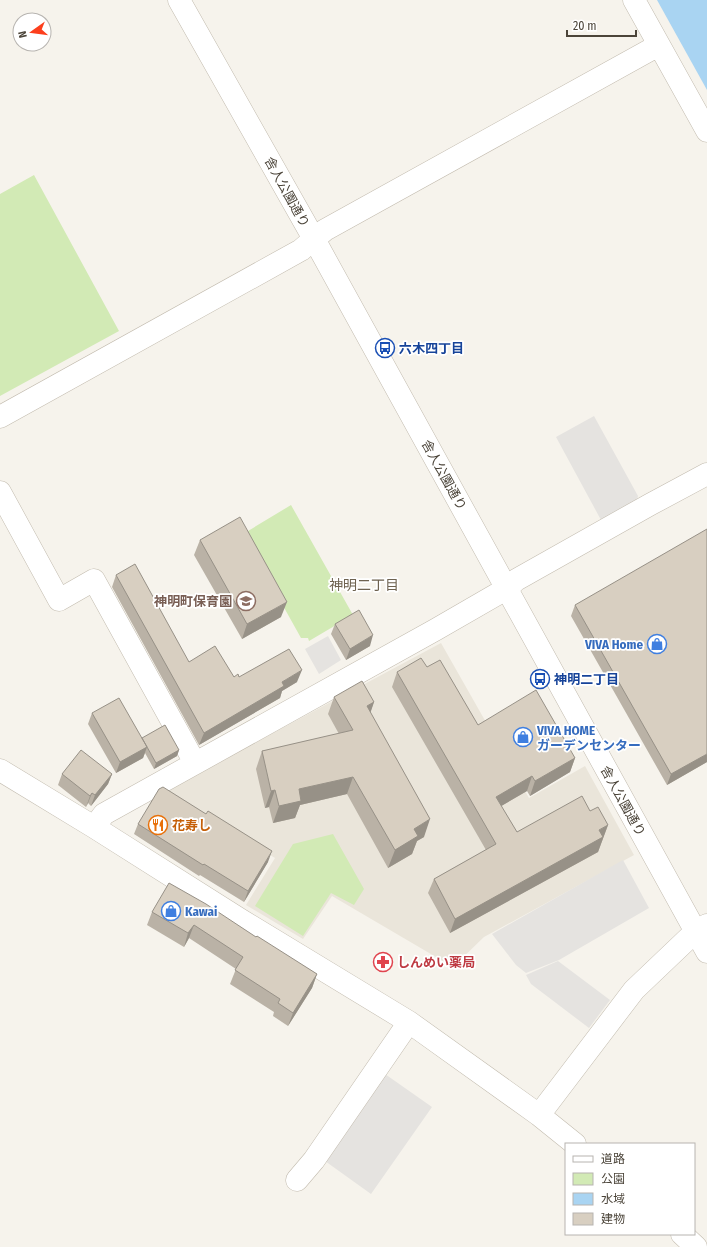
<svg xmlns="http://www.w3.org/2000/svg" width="707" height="1247" font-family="'Fira Sans Condensed','Noto Sans JP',sans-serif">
<rect width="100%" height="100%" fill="#f6f3ec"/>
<path fill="#eae5da" d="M441,643L529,798L585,766L634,855L484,937L453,967L332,896L303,939L246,905L275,858L165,791Z"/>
<path fill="#d2eab5" d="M34,175L119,331L0,396V194Z
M291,505L353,615L309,641L308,638H301L243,534Z
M333,834L364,889L354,905L331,893L303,936L255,906L293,844Z"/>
<path fill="#e5e3e0" d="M594,416L638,496L636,503L601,520L556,437Z
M328,636L341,660L319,674L305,649Z
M623,860L649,908L559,960L526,973L516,965L492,934Z
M558,961L610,1000L589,1028L531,984L526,975Z
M385,1074L432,1107L371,1194L325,1161Z"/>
<path fill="#a9d4f2" d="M657,0H707V90Z"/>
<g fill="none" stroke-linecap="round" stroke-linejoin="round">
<defs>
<path id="minor" d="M0,417L301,250L314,239
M0,492L59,600L94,580L195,763
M0,770L94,827L241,920L409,1022L539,1115L575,1144
M94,827L104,814L435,630L506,589L516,580L651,504L707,474
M539,1115L634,990L696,931L707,925
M297,1180L314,1160L409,1022
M682,1234L696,1247"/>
<path id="tertiary" d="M179,0L314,239L707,952
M634,0L707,131
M314,239L325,230L659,45"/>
</defs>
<use href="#minor" stroke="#c2bbae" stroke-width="23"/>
<use href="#tertiary" stroke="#c2bbae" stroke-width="23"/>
<use href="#minor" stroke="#fff" stroke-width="22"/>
<use href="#tertiary" stroke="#fff" stroke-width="22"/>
</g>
<path fill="#bab2a6" d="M200,540L281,617L242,639L194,555Z
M116,575L189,662L234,677L297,682L282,691L280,698L199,745L112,587Z
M575,605L707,762L667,785L571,616Z
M335,624L370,646L346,660L331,634Z
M427,667L478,725L575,758L570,772L530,796L527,791L501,806L517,832L590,811L608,825L598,852L450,933L428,893L434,879L486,850L392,687L397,672Z
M334,697L374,702L370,713L424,837L417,841L412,854L388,868L347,794L300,805L295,818L273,823L269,807L265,808L256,769L262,751L339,734L328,714Z
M92,713L142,738L179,750L177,756L154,769L145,753L143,758L116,773L88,724Z
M62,774H112L108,784L91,806L88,803L86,807L58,785Z
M138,824L268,862L244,902L200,875L199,876L134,834Z
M152,912L256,937L317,974L312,988L288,1026L273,1016L274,1012L230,984L236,969L189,938L184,947L147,925Z"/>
<path fill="#979187" d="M287,602L281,617L242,639L247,624Z
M373,635L370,646L346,660L350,649Z
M302,670L297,682L282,691L280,698L199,745L204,733L282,682Z
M374,702L368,720L367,706Z
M147,747L143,758L116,773L120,762Z
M179,750L177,756L154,769L156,763Z
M707,754V762L667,785L671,774Z
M575,758L570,772L530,796L535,781Z
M112,774L108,784L91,806L95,795Z
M532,776L527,791L491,812L496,797Z
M353,777L347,794L300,805L295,818L273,823L279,806L299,789Z
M275,790L269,807L265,808L271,791Z
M92,793L88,803L86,807L90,796Z
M430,819L424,837L417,841L412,854L388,868L395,850L414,829Z
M608,825L598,852L450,933L455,919Z
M272,851L268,862L244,902L248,891Z
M194,925L189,938L184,947L188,933Z
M317,974L312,988L288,1026L293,1013Z"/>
<path fill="#d8cfc1" stroke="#979187" d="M240,517L287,602L247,624L200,540Z
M707,529V754L671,774L575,605Z
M135,564L189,662L215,646L234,677L238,674L239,677L289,649L302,670L282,682L284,686L204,733L116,575Z
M359,610L373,635L350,649L335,624Z
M421,658L427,667L440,660L478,725L536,690L575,758L535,781L532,776L496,797L517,832L582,796L590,811L598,807L608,825L599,830L603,837L455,919L434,879L496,844L397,672Z
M362,681L374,702L367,706L430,819L414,829L418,836L395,850L353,777L299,789L301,801L279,806L275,790L271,791L262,751L353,730L334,697Z
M119,698L147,747L120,762L92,713Z
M165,725L179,750L156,763L142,738Z
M81,750L112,774L95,795L92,793L90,796L62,774Z
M163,787L206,814L208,811L272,851L248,891L204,864L203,865L138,824L159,789Z
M169,883L206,904L256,937L257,936L317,974L293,1013L278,1003L280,999L235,970L243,957L194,925L188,933L152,912Z"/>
<defs>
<symbol id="bus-ring" viewBox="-11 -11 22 22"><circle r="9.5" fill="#fff" stroke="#1a4fb4" stroke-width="1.5"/><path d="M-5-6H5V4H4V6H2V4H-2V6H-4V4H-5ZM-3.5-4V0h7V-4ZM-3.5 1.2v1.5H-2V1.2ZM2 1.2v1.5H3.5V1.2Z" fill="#1a4fb4"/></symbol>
<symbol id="school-ring" viewBox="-11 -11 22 22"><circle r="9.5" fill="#fff" stroke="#8d6e63" stroke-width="1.5"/><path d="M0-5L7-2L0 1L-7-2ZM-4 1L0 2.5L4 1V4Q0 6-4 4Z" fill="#8d6e63"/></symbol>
<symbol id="shop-ring" viewBox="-11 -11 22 22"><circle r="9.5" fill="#fff" stroke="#3f7fe0" stroke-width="1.5"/><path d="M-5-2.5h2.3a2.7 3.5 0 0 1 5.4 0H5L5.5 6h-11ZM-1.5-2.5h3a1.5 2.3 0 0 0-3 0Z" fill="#3f7fe0"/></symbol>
<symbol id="restaurant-ring" viewBox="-11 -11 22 22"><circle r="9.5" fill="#fff" stroke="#e8710a" stroke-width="1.5"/><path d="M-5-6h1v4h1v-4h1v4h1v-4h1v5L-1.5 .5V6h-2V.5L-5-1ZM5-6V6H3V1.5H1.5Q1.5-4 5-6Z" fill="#e8710a"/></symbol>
<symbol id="pharmacy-ring" viewBox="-11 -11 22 22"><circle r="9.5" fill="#fff" stroke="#e0444e" stroke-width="1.5"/><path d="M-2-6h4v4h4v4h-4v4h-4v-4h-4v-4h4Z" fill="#e0444e"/></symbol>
</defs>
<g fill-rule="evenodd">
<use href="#bus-ring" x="374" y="337" width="22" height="22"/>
<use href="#school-ring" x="235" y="590" width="22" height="22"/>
<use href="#shop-ring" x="646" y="633" width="22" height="22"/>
<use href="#bus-ring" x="529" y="668" width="22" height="22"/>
<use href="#shop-ring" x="512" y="726" width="22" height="22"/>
<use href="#restaurant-ring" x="147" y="814" width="22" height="22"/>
<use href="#shop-ring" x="160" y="900" width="22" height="22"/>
<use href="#pharmacy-ring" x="372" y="951" width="22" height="22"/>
</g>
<g text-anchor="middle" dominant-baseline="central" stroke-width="3.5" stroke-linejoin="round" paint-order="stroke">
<g font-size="13" fill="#4b4439" stroke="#fff">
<text transform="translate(287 192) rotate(61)">舎人公園通り</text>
<text transform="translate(444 475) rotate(61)">舎人公園通り</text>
<text transform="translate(623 801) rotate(61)">舎人公園通り</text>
</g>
<g font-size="13" font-weight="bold" fill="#164399" stroke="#fff" text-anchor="start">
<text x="399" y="348">六木四丁目</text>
<text x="554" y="679">神明二丁目</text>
</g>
<g font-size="13" font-weight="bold" fill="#785e54" stroke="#fff" text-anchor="end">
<text x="232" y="601">神明町保育園</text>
</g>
<g font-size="13" font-weight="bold" fill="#366cbe" stroke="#fff" text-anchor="start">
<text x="643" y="644" text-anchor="end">VIVA Home</text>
<text x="537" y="730">VIVA HOME<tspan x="537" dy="15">ガーデンセンター</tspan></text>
<text x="185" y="911">Kawai</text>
</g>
<g font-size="13" font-weight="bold" fill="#c56008" stroke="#fff" text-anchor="start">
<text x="172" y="825">花寿し</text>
</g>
<g font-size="13" font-weight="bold" fill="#be3a42" stroke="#fff" text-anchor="start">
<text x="397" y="962">しんめい薬局</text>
</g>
<g font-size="14" fill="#6e6250" stroke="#fff">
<text x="364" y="585">神明二丁目</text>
</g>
</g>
<rect x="565" y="1143" width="130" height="92" fill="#ffffff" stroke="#b7b4b0"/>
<rect x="573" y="1156" width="20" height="6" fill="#ffffff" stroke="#b7b4b0"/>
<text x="601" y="1163" font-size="12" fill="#4b4439">道路</text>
<rect x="573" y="1173" width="20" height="12" fill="#d2eab5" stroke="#b7b4b0"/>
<text x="601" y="1183" font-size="12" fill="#4b4439">公園</text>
<rect x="573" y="1193" width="20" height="12" fill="#a9d4f2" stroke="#b7b4b0"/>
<text x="601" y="1203" font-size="12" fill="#4b4439">水域</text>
<rect x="573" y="1213" width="20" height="12" fill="#d8cfc1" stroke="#b7b4b0"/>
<text x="601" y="1223" font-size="12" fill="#4b4439">建物</text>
<g transform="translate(32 32) rotate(256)"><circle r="19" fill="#ffffff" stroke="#b7b4b0"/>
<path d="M0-3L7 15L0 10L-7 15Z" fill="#fc3f1d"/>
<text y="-6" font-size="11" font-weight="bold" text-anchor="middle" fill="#4b4439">N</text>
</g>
<path d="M567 30v6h69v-6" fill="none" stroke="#4b4439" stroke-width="2"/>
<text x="573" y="30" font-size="12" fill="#4b4439" stroke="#ffffff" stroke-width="3" paint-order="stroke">20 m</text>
</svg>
